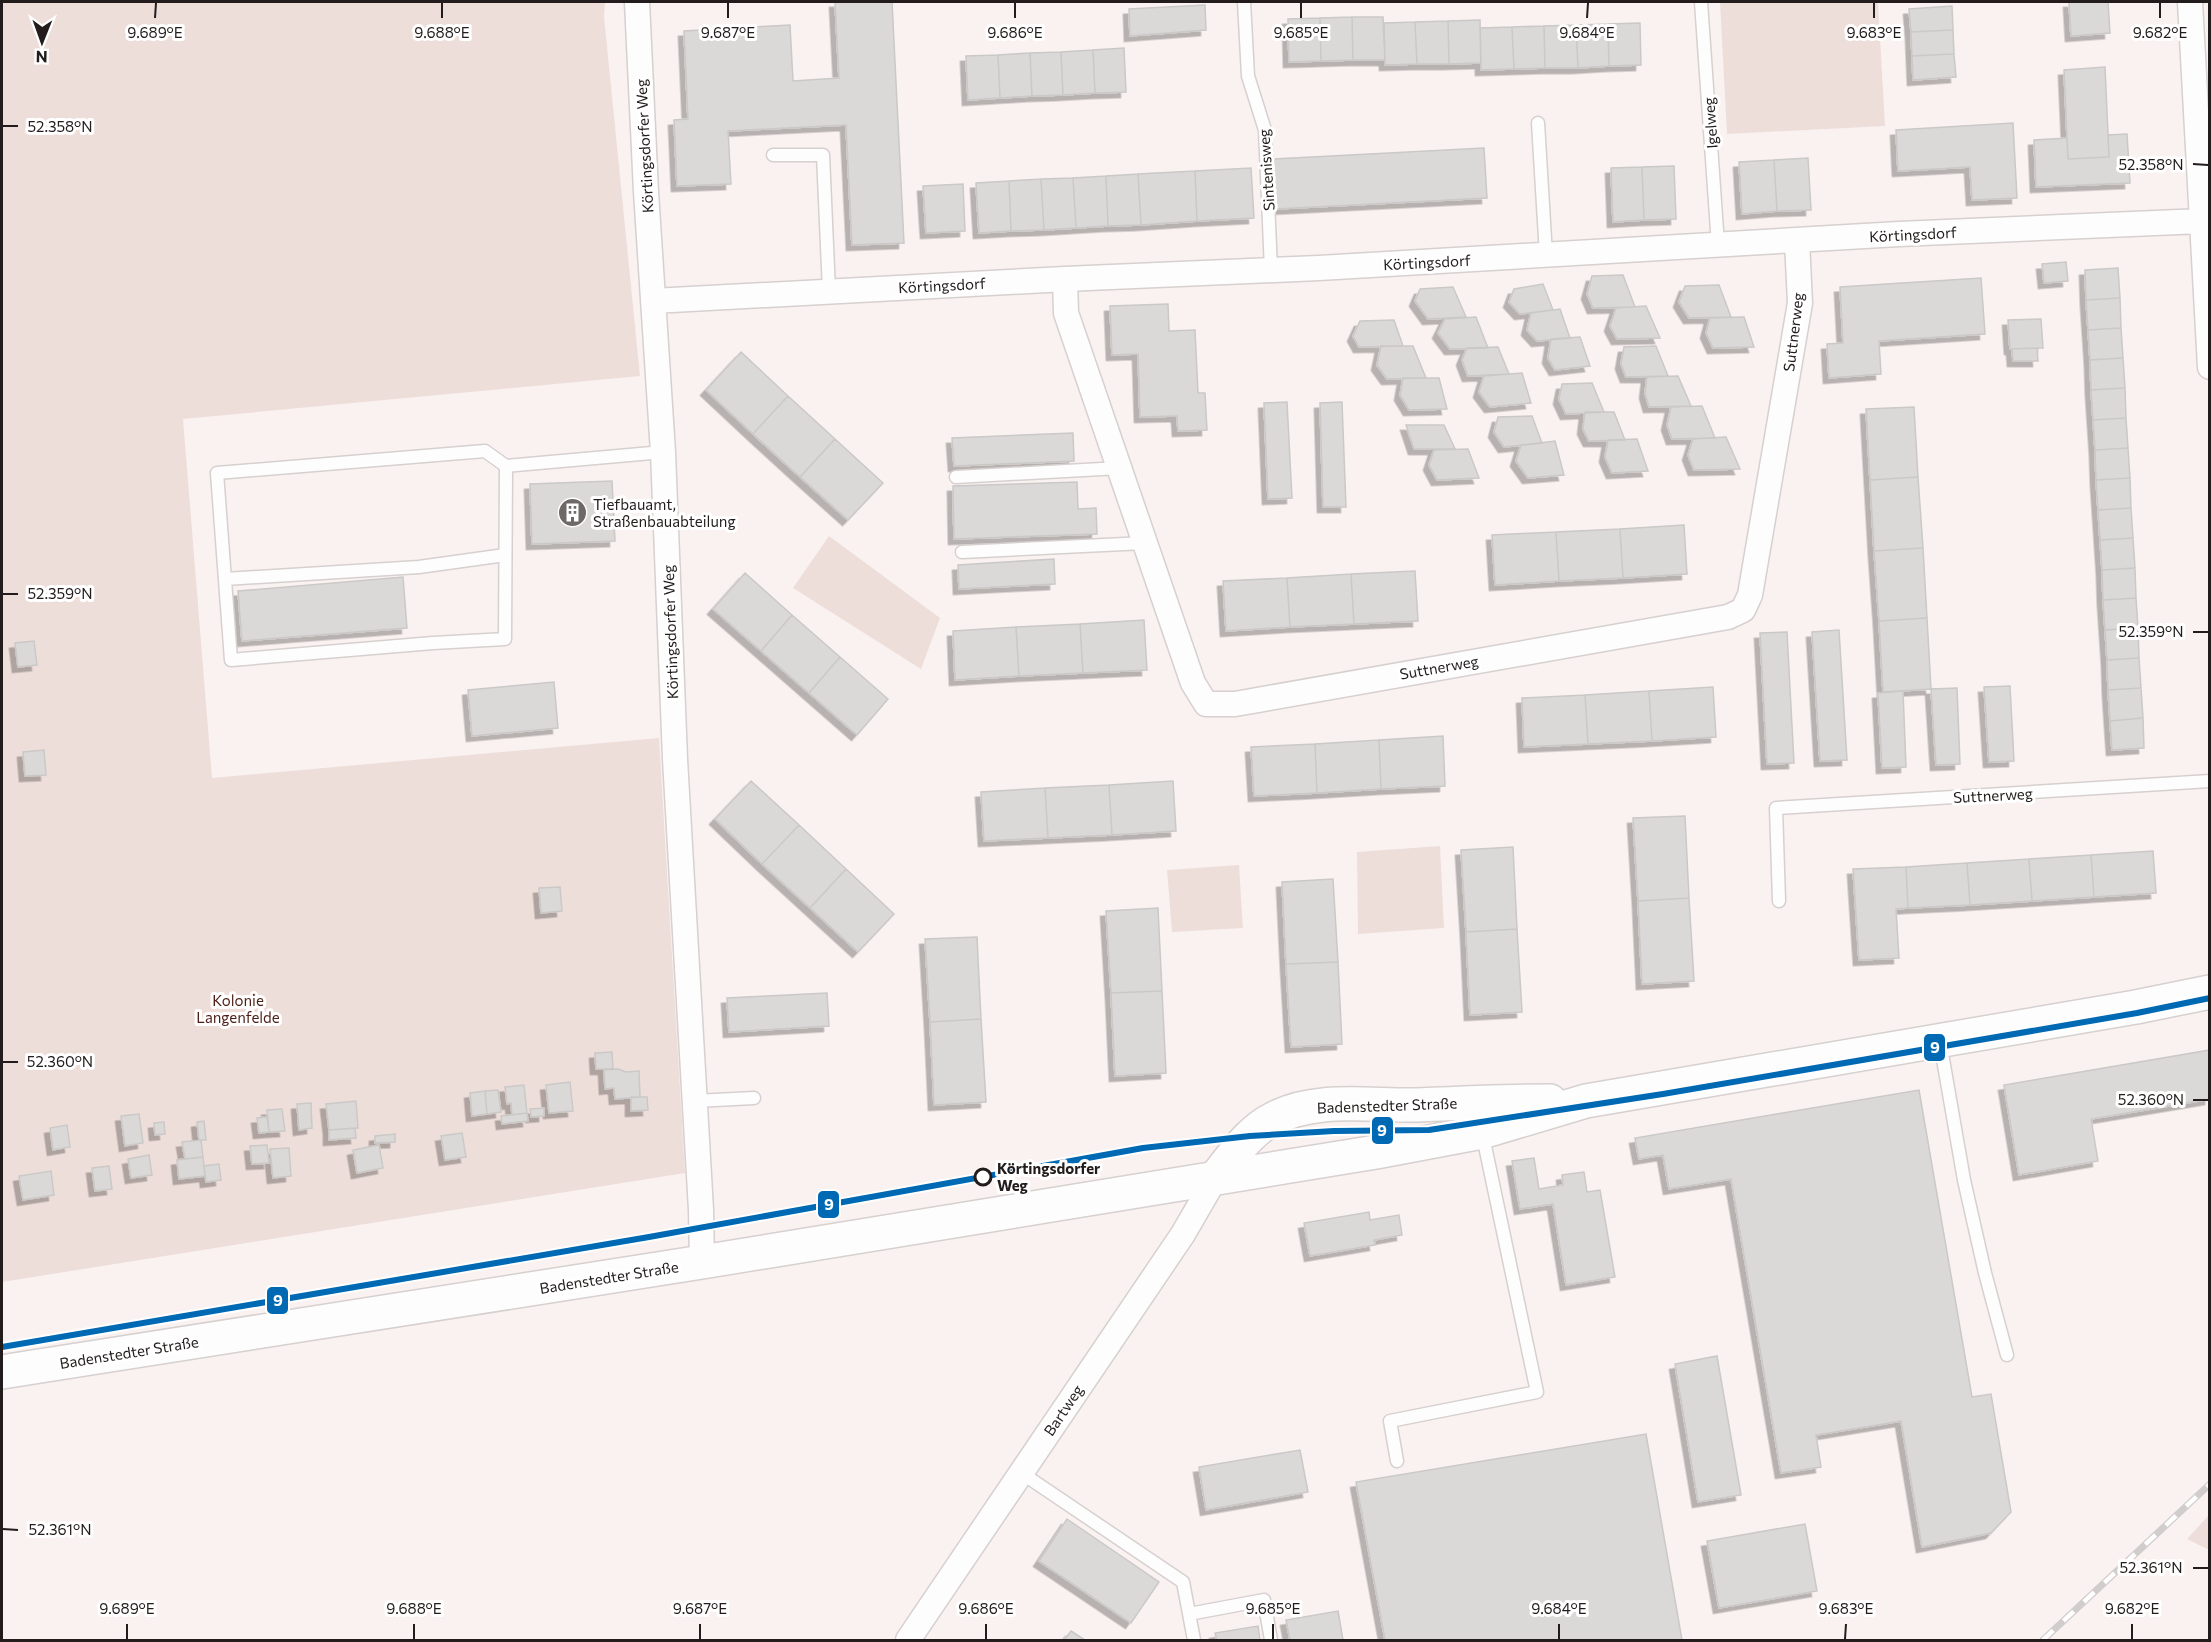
<svg xmlns="http://www.w3.org/2000/svg" width="2211" height="1642" font-family="Commissioner,sans-serif">
<defs>
<filter id="shadow"><feDropShadow dx="-5.5" dy="5.5" stdDeviation="0" flood-color="#0004"/></filter>
</defs>
<rect width="100%" height="100%" fill="#faf2f0"/>
<path fill="#eededa" d="M2,2H605L604,16L640,376L183,419L212,778L659,738L685,1173L2,1282Z
M1720,2H1878L1885,126L1727,134Z
M829,536L940,618L921,669L793,588Z
M1440,846L1444,928L1358,934L1357,852Z
M1239,865L1243,928L1172,932L1167,870Z
M2209,1515V1550L2187,1539Z"/>
<path fill="#dbd9d8" stroke="#cac9c7" stroke-width="1.5" filter="url(#shadow)" d="M835,2H892L904,243L852,245L846,125L728,131L731,184L677,186L674,120L688,119L684,31L790,25L793,81L839,78Z
M2069,2H2108L2110,33L2071,36Z
M1205,5L1206,30L1130,36L1129,9Z
M1952,6L1953,30L1911,32L1909,9Z
M1352,17L1353,60L1321,61L1320,18Z
M1352,17H1383L1385,60H1353Z
M1320,18L1321,61L1289,62L1288,19Z
M1480,20L1481,63L1449,64L1448,21Z
M1448,21L1449,64H1417L1415,22Z
M1415,22L1417,64L1385,65L1384,23Z
M1640,23L1641,65L1609,66L1608,24Z
M1608,24L1609,66L1578,68L1576,25Z
M1576,25L1578,68H1545L1544,26Z
M1544,26L1545,68L1514,69L1512,27Z
M1512,27L1514,69L1481,70L1480,28Z
M1953,30L1954,54L1912,56L1911,32Z
M1124,48L1126,92L1095,93L1093,50Z
M1093,50L1095,93L1063,95L1061,52Z
M1061,52L1063,95L1032,96L1030,53Z
M1030,53L1032,96L1000,98L998,55Z
M1954,54L1956,77L1913,80L1912,56Z
M998,55L1000,98L968,100L966,56Z
M2105,67L2109,157L2068,159L2064,70Z
M2013,123L2017,198L1972,200L1970,167L1898,171L1896,130Z
M2127,134L2130,183L2036,187L2034,140L2067,138L2068,159L2109,157L2108,135Z
M1484,148L1487,198L1276,209L1274,159Z
M1808,158L1811,210L1777,211L1774,160Z
M1774,160L1777,211L1742,214L1739,162Z
M1674,166L1676,219L1644,220L1642,167Z
M1642,167L1644,220L1613,222L1611,168Z
M1251,168L1254,218L1197,221L1195,171Z
M1195,171L1197,221L1141,225L1138,174Z
M1138,174L1141,225L1108,226L1106,176Z
M1106,176L1108,226L1076,228L1073,178Z
M1073,178L1076,228L1044,230L1041,179Z
M1041,179L1044,230L1011,231L1009,181Z
M1009,181L1011,231L979,233L976,183Z
M963,184L965,231L926,233L923,186Z
M2066,262L2068,281L2044,283L2042,264Z
M2118,268L2120,298L2086,300L2085,270Z
M1623,275L1635,307L1593,308L1587,294L1592,276Z
M1981,278L1985,334L1879,341L1881,374L1829,378L1827,344L1843,343L1840,287Z
M1543,284L1553,310L1520,314L1509,302L1514,289Z
M1719,285L1731,317L1689,318L1679,302L1685,286Z
M1453,287L1466,317L1428,319L1415,301L1420,289Z
M2120,298L2121,328L2088,330L2086,300Z
M1168,304L1169,331L1195,330L1198,393H1205L1207,430L1178,431L1177,416L1140,417L1138,354L1112,355L1110,306Z
M1646,306L1660,338L1617,339L1610,326L1616,308Z
M1560,309L1570,338L1537,341L1527,330L1531,313Z
M1476,317L1488,348L1450,349L1438,333L1445,319Z
M1744,317L1754,347L1713,348L1706,333L1710,318Z
M2041,319L2043,348L2010,349L2008,320Z
M1394,320L1403,346L1359,347L1353,336L1360,321Z
M2121,328L2123,358L2090,360L2088,330Z
M1580,337L1590,366L1555,370L1548,358L1551,339Z
M1381,346H1413L1426,378L1387,379L1377,365Z
M1656,346L1668,376L1626,377L1621,364L1624,347Z
M1498,347L1509,374L1468,376L1462,360L1467,348Z
M2037,348L2038,361H2013L2012,349Z
M741,352L788,396L753,434L706,390Z
M2123,358L2125,388L2091,390L2090,360Z
M1522,373L1531,403L1490,407L1479,392L1484,376Z
M1678,376L1691,406L1649,407L1645,393L1647,377Z
M1403,378H1439L1447,409L1409,410L1400,395Z
M1592,383L1604,412L1566,414L1559,399L1562,384Z
M2125,388L2126,418L2093,420L2091,390Z
M788,396L835,439L800,477L753,434Z
M1287,402L1292,498L1268,499L1264,403Z
M1342,402L1346,507H1323L1320,403Z
M1702,406L1715,438L1672,439L1667,425L1671,407Z
M1914,407L1918,477L1870,480L1866,409Z
M1585,412H1614L1625,440L1589,441L1583,429Z
M1532,416L1542,443L1504,447L1494,432L1498,417Z
M2126,418L2128,448L2095,450L2093,420Z
M1406,425H1444L1455,449H1414Z
M1073,433L1074,461L954,466L952,438Z
M1726,437L1740,469L1694,470L1688,455L1693,439Z
M835,439L883,483L848,520L800,477Z
M1637,439L1648,471L1612,473L1605,457L1608,440Z
M1555,441L1564,475L1528,478L1516,461L1521,445Z
M2128,448L2130,478L2096,480L2095,450Z
M1468,449L1479,478L1437,480L1429,465L1434,450Z
M1918,477L1923,548L1874,551L1870,480Z
M2130,478L2131,508L2098,510L2096,480Z
M612,481L615,541L532,544L530,484Z
M1077,482L1078,509L1096,508L1097,534L954,539L953,486Z
M2131,508L2133,538L2100,540L2098,510Z
M1684,525L1687,574L1623,578L1620,529Z
M1620,529L1623,578L1559,581L1556,532Z
M1556,532L1559,581L1495,585L1492,535Z
M2133,538L2135,568L2102,570L2100,540Z
M1923,548L1927,618L1879,621L1874,551Z
M1054,559L1055,584L959,589L958,565Z
M2135,568L2136,598L2103,600L2102,570Z
M1415,571L1418,621L1354,624L1351,574Z
M745,573L792,615L761,651L713,609Z
M1351,574L1354,624L1290,627L1287,578Z
M403,577L407,628L242,641L238,591Z
M1287,578L1290,627L1226,631L1223,581Z
M2136,598L2138,628L2105,630L2103,600Z
M792,615L840,657L809,693L761,651Z
M1927,618L1931,689L1883,692L1879,621Z
M1144,620L1147,670L1083,673L1080,624Z
M1080,624L1083,673L1019,676L1016,627Z
M1016,627L1019,676L955,680L953,631Z
M2138,628L2139,658L2107,660L2105,630Z
M1839,630L1847,760L1820,761L1812,632Z
M1787,632L1794,763L1767,764L1760,633Z
M34,641L37,665L18,667L15,643Z
M840,657L888,699L857,735L809,693Z
M2139,658L2141,688L2108,690L2107,660Z
M554,682L558,728L472,736L468,690Z
M2010,686L2014,761L1989,762L1984,687Z
M1713,687L1716,737L1652,741L1649,691Z
M1957,688L1960,764L1936,765L1931,689Z
M2141,688L2143,718L2110,721L2108,690Z
M1649,691L1652,741L1588,744L1585,695Z
M1903,691L1906,767L1882,768L1878,693Z
M1585,695L1588,744L1524,747L1522,698Z
M2143,718L2144,748L2112,750L2110,721Z
M1443,736L1445,786L1381,789L1379,740Z
M1379,740L1381,789L1317,793L1315,744Z
M1315,744L1317,793L1254,796L1251,747Z
M44,750L46,775L25,776L23,752Z
M751,781L799,825L762,864L715,819Z
M1173,781L1176,831L1112,835L1109,785Z
M1109,785L1112,835L1048,838L1045,788Z
M1045,788L1048,838L984,841L981,792Z
M1685,816L1689,898L1638,901L1633,818Z
M799,825L846,869L810,908L762,864Z
M1513,847L1517,929L1466,932L1461,850Z
M2153,851L2156,893L2094,897L2091,855Z
M2091,855L2094,897L2032,901L2029,859Z
M2029,859L2032,901L1970,905L1967,863Z
M1967,863L1970,905L1908,908L1906,867Z
M1906,867L1908,908L1896,909L1899,958L1859,960L1853,869Z
M846,869L894,914L858,952L810,908Z
M1333,879L1338,962L1286,964L1282,882Z
M560,887L562,911L541,913L539,888Z
M1689,898L1694,981L1642,984L1638,901Z
M1158,908L1162,991L1111,993L1106,911Z
M1517,929L1522,1012L1470,1015L1466,932Z
M977,937L981,1019L930,1022L925,939Z
M1338,962L1342,1044L1291,1047L1286,964Z
M1162,991L1166,1073L1115,1076L1111,993Z
M827,993L829,1026L729,1032L727,998Z
M981,1019L986,1102L934,1105L930,1022Z
M2210,1050V1099L2091,1119L2098,1161L2019,1175L2004,1085Z
M612,1052L613,1069H596L595,1053Z
M618,1069L626,1072L639,1071L640,1097L615,1099L614,1088L605,1089L604,1070Z
M570,1082L573,1111L549,1113L546,1085Z
M524,1085L527,1113L512,1115L511,1103L507,1104L505,1087Z
M498,1090L501,1112L487,1114L485,1091Z
M1919,1090L1972,1397L1991,1394L2011,1512L1991,1533L1922,1547L1901,1421L1816,1435L1821,1467L1781,1473L1731,1179L1669,1189L1663,1155L1639,1159L1635,1138Z
M485,1091L487,1114L472,1116L470,1093Z
M631,1097H647L648,1110L631,1111Z
M356,1101L358,1128L329,1130L326,1104Z
M311,1103L312,1128L299,1130L297,1104Z
M544,1108V1116L531,1117L530,1109Z
M282,1109L285,1131L269,1132L267,1110Z
M527,1113L528,1121L502,1124L501,1116Z
M139,1114L143,1143L125,1146L121,1116Z
M267,1117L269,1132L259,1133L257,1118Z
M204,1121L206,1140H199L197,1122Z
M164,1122L165,1134L155,1135L154,1123Z
M67,1125L70,1147L53,1150L50,1128Z
M355,1128L356,1138L329,1140V1130Z
M462,1133L466,1157L445,1160L441,1136Z
M395,1134V1142L375,1143V1136Z
M201,1140L203,1157L185,1159L182,1142Z
M267,1145L269,1163L252,1164L250,1146Z
M379,1145L383,1168L357,1173L353,1150Z
M289,1148L291,1176L273,1178L270,1149Z
M149,1155L152,1175L131,1178L128,1159Z
M203,1157L205,1176L179,1179L177,1160Z
M1534,1158L1539,1189L1563,1185L1562,1175L1584,1172L1587,1192L1600,1190L1615,1277L1566,1285L1553,1204L1520,1209L1512,1161Z
M219,1164L221,1180L206,1182L204,1166Z
M109,1166L112,1189L95,1191L92,1168Z
M51,1171L54,1195L23,1200L19,1176Z
M1369,1212L1370,1220L1399,1215L1402,1235L1374,1240L1375,1245L1310,1256L1304,1223Z
M1717,1356L1741,1495L1698,1502L1675,1364Z
M1646,1434L1682,1640H1385L1356,1482Z
M1300,1450L1308,1492L1206,1510L1199,1467Z
M1067,1519L1159,1582L1131,1623L1039,1561Z
M1805,1524L1817,1591L1719,1608L1707,1541Z
M1338,1611L1343,1640H1290L1286,1620Z
M1258,1626L1260,1640H1217L1215,1633Z
M1071,1631L1085,1640H1064Z"/>
<g fill="none" stroke-linecap="round" stroke-linejoin="round">
<defs>
<path id="lane" d="M1244,2L1248,76L1265,130L1271,270
M1701,2L1718,245
M1538,123L1546,255
M773,155H823L829,291
M506,466L505,639L433,643L231,660L217,473L485,451L506,466L663,452
M956,477L1120,468
M962,552L1145,543
M225,579L419,567L505,555
M1779,901L1776,808L2210,781
M1940,1042L1964,1180L1985,1273L2007,1355
M695,1101L754,1098
M1397,1461L1390,1421L1537,1392L1482,1132
M1020,1472L1183,1582L1194,1640
M1189,1614L1264,1600L1271,1640"/>
<path id="street" d="M637,2L646,192L663,452L675,759L701,1210L702,1262
M2190,2L2210,367
M1065,279L1066,313L1193,683L1206,704H1235L1728,617L1743,610L1750,595L1800,303L1797,241
M653,301L1065,279L1319,268L1899,234L2202,221
M908,1640L1183,1234L1216,1177"/>
<path id="secondary" d="M1216,1177C1232,1157 1249,1131 1273,1119C1316,1096 1370,1106 1417,1105C1461,1103 1505,1101 1550,1101
M2,1372L702,1262L1376,1152L1482,1132L1586,1101L2136,1007L2210,992"/>
</defs>
<use href="#lane" stroke="#d6d0cf" stroke-width="15"/>
<use href="#street" stroke="#d6d0cf" stroke-width="27"/>
<use href="#secondary" stroke="#d6d0cf" stroke-width="36"/>
<use href="#lane" stroke="#fefdfd" stroke-width="12"/>
<use href="#street" stroke="#fefdfd" stroke-width="24"/>
<use href="#secondary" stroke="#fefdfd" stroke-width="33"/>
<defs>
<path id="rail" d="M2043,1640L2210,1484"/>
</defs>
<use href="#rail" stroke="#d0cdcc" stroke-width="7"/>
<use href="#rail" stroke="#fff" stroke-width="4.5" stroke-dasharray="14" stroke-linecap="butt"/>
<defs>
<path id="tram-1" d="M2,1347L649,1237L1143,1148L1250,1136L1334,1131L1429,1130L1663,1094L2137,1013L2210,998"/>
</defs>
<use href="#tram-1" stroke="#fff" stroke-width="10"/>
<use href="#tram-1" stroke="#0069b4" stroke-width="6"/>
</g>
<path fill="none" stroke="#221d1c" stroke-width="2" d="M155,18L156,3M442,18V3M728,18V3M1015,18V3M1301,18V3M1587,18L1588,3M1874,18V3M2160,18V3M3,126H18M2193,164L2208,165M3,594H18M2193,632H2208M3,1062H18M2193,1100H2208M3,1529L18,1530M2193,1568H2208M127,1639V1624M414,1639V1624M700,1639V1624M986,1639V1624M1273,1639V1624M1559,1639V1624M1845,1639L1846,1624M2132,1639V1624"/>
<defs>
<symbol id="building-disc" viewBox="-11 -11 22 22"><circle r="9.5" fill="#6e6866" stroke="#fff"/><path d="M-4-6H4V6H1V3H-1V6H-4ZM-2.5-4.3h1.7v1.8h-1.7ZM.8-4.3h1.7v1.8H.8ZM-2.5-1h1.7V.8h-1.7ZM.8-1h1.7V.8H.8Z" fill="#fff"/></symbol>
</defs>
<g fill-rule="evenodd">
<use href="#building-disc" x="556" y="496" width="33" height="33"/>
</g>
<circle fill="#fff" stroke="#221d1c" stroke-width="3" cx="983" cy="1177" r="8"/>
<g text-anchor="middle" dominant-baseline="central" stroke-width="6" stroke-linejoin="round" paint-order="stroke">
<g font-size="15" fill="#221d1c" stroke="#fff">
<text transform="translate(1710 123) rotate(-94)">Igelweg</text>
<text transform="translate(644 146) rotate(-93)">Körtingsdorfer Weg</text>
<text transform="translate(1266 170) rotate(-94)">Sintenisweg</text>
<text transform="translate(1913 234) rotate(-3)">Körtingsdorf</text>
<text transform="translate(1427 262) rotate(-3)">Körtingsdorf</text>
<text transform="translate(942 285) rotate(-3)">Körtingsdorf</text>
<text transform="translate(1793 332) rotate(-83)">Suttnerweg</text>
<text transform="translate(670 632) rotate(-92)">Körtingsdorfer Weg</text>
<text transform="translate(1439 667) rotate(-10)">Suttnerweg</text>
<text transform="translate(1993 795) rotate(-3)">Suttnerweg</text>
<text transform="translate(1387 1105) rotate(-2)">Badenstedter Straße</text>
<text transform="translate(609 1277) rotate(-9)">Badenstedter Straße</text>
<text transform="translate(129 1352) rotate(-9)">Badenstedter Straße</text>
<text transform="translate(1063 1410) rotate(-56)">Bartweg</text>
</g>
<g font-size="15" fill="#221d1c" stroke="#fff" text-anchor="start">
<text x="593" y="504">Tiefbauamt,<tspan x="593" dy="17">Straßenbauabteilung</tspan></text>
</g>
<g font-size="15" fill="#4d1e16" stroke="#fff">
<text x="238" y="1000">Kolonie<tspan x="238" dy="17">Langenfelde</tspan></text>
</g>
<g font-size="15" font-weight="bold" fill="#221d1c" stroke="#fff" text-anchor="start">
<text x="997" y="1168">Körtingsdorfer<tspan x="997" dy="17">Weg</tspan></text>
</g>
</g>
<g font-size="15" text-anchor="middle" fill="#221d1c" stroke="#fff" stroke-width="6" stroke-linejoin="round" paint-order="stroke">
<text x="155" y="38">9.689°E</text>
<text x="442" y="38">9.688°E</text>
<text x="728" y="38">9.687°E</text>
<text x="1015" y="38">9.686°E</text>
<text x="1301" y="38">9.685°E</text>
<text x="1587" y="38">9.684°E</text>
<text x="1874" y="38">9.683°E</text>
<text x="2160" y="38">9.682°E</text>
<text x="60" y="132">52.358°N</text>
<text x="2151" y="170">52.358°N</text>
<text x="60" y="599">52.359°N</text>
<text x="2151" y="637">52.359°N</text>
<text x="60" y="1067">52.360°N</text>
<text x="2151" y="1105">52.360°N</text>
<text x="60" y="1535">52.361°N</text>
<text x="2151" y="1573">52.361°N</text>
<text x="127" y="1614">9.689°E</text>
<text x="414" y="1614">9.688°E</text>
<text x="700" y="1614">9.687°E</text>
<text x="986" y="1614">9.686°E</text>
<text x="1273" y="1614">9.685°E</text>
<text x="1559" y="1614">9.684°E</text>
<text x="1846" y="1614">9.683°E</text>
<text x="2132" y="1614">9.682°E</text>
</g>
<g stroke="#fff" stroke-width="2">
<rect x="1923" y="1033" width="23" height="29" rx="6" fill="#0069b4"/>
<rect x="1371" y="1116" width="23" height="29" rx="6" fill="#0069b4"/>
<rect x="817" y="1190" width="23" height="29" rx="6" fill="#0069b4"/>
<rect x="266" y="1286" width="23" height="29" rx="6" fill="#0069b4"/>
</g>
<g font-size="16" text-anchor="middle" font-weight="bold" fill="#fff">
<text x="1935" y="1053">9</text>
<text x="1382" y="1136">9</text>
<text x="829" y="1210">9</text>
<text x="278" y="1306">9</text>
</g>
<rect width="2211" height="1642" fill="none" stroke="#221d1c" stroke-width="6"/>
<g transform="translate(42 42) rotate(181)" stroke="#ffffff" stroke-width="4.5" paint-order="stroke">
<path d="M0-4.5L10 22L0 15L-10 22Z" fill="#221d1c"/>
<text y="-9" font-size="16" font-weight="bold" text-anchor="middle" fill="#221d1c">N</text>
</g>
</svg>
